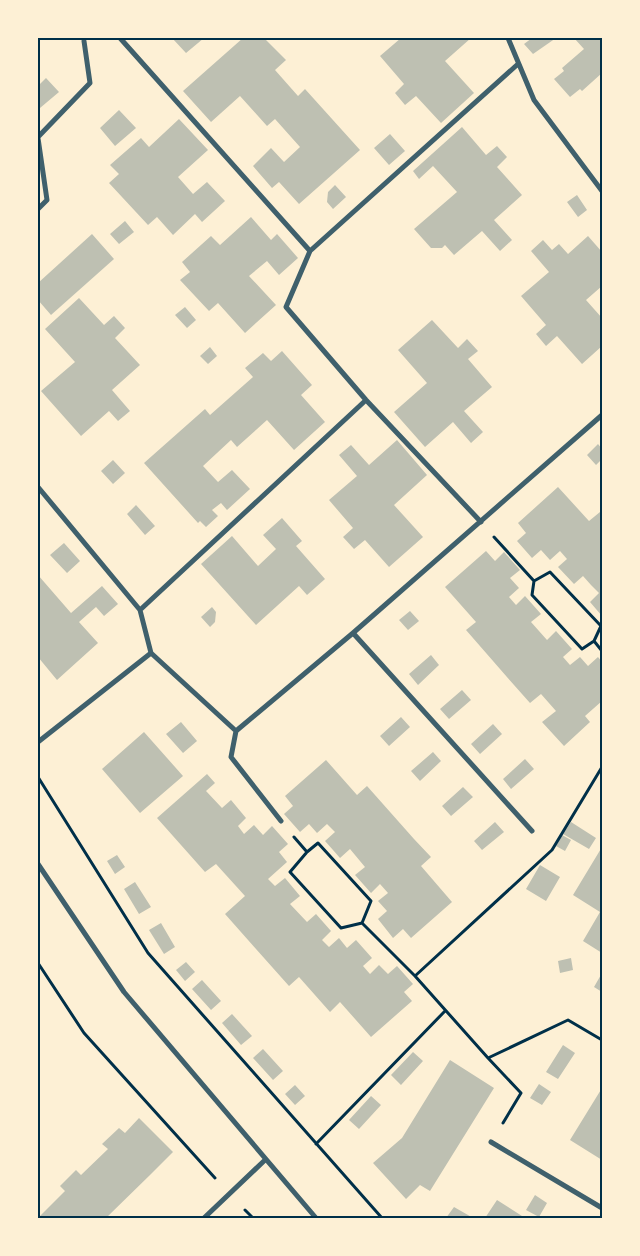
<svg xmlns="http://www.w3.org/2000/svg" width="640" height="1256" font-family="Poppins,sans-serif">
<rect width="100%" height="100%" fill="#fdf0d5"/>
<path fill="#bec0b2" d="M172,38H204L186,53Z
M243,38L248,40L251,38H264L286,60L275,70L298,96L305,89L360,150L299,204L279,182L272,188L253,166L271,148L284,162L300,147L275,119L267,126L240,96L211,122L183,91Z
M401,38H471L445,61L474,93L441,123L416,96L405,105L395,93L404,84L380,56Z
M532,38H556L533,54L524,44Z
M574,38H602V73L582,91L580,89L570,97L554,79L564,71L562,68L584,49Z
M46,78L59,92L40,108L38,105V86Z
M119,110L136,128L115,146L100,128Z
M179,119L208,150L178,177L193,194L207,182L225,201L202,222L195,214L173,235L157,217L148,225L109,183L119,174L110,165L141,138L149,147Z
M462,127L486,155L497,146L507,157L497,167L522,195L494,220L512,240L500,251L482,231L454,255L445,245L442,248H431L414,229L457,192L433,166L419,179L413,171Z
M390,134L405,151L389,165L374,148Z
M335,185L346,197L333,209L327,202L328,192Z
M577,195L587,210L578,217L567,202Z
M251,217L271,240L277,234L298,258L279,275L267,261L249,276L276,305L245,333L218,303L209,311L180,280L190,272L182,262L211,236L220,245Z
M125,221L134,232L119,244L110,234Z
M92,234L114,259L51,315L38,300V283Z
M588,236L602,252V286L586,300L602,318V346L582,364L557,336L546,346L536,334L546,325L521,296L549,272L531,251L543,240L552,250L559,244L568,254Z
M79,298L104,325L114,316L125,328L115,338L140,365L112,390L130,411L118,421L109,411L81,436L41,391L75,362L45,329Z
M185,307L196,320L187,328L175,315Z
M432,320L458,348L467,339L478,351L468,359L492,387L464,411L483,432L471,443L453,422L425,447L394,412L427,383L398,350Z
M210,347L217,356L208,364L200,356Z
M282,351L312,385L301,395L325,422L294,450L267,420L237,447L231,440L203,466L218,482L232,470L250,489L227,510L221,503L212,510L218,516L206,527L200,521L198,523L144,463L205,409L210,415L253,377L245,368L263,353L271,361Z
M397,440L427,475L394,505L423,537L389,567L365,540L354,549L343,537L353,528L329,500L357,476L339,455L351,445L369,465Z
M598,444L602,449V459L596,465L587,455Z
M113,460L125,473L113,484L101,471Z
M558,487L589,521L600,512L602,515V616L590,602L599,593L591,585L583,576L574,584L558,567L567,559L560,551L550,560L541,550L532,558L517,541L526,533L518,523Z
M136,505L155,526L145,535L127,514Z
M282,518L302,541L296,546L325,579L307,595L299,586L256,625L201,564L232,536L258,566L276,549L263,535Z
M64,543L80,561L67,573L50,555Z
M486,551L495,561L504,552L520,570L510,578L519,588L509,597L516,605L525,596L541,614L531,622L547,640L556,631L572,649L563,657L570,665L580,657L588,666L598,657L602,662V701L585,716L590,722L564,746L542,722L556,711L541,694L530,703L514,685L466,630L476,622L445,587Z
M38,575L71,613L102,586L118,604L104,616L96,607L79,622L98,643L57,680L38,657Z
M212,607L216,612L215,622L210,627L201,617Z
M410,611L419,621L408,630L399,620Z
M431,655L439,665L418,685L409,674Z
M462,690L471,700L449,719L440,709Z
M401,717L410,727L389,746L380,736Z
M181,722L197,741L183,753L166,734Z
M493,724L502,734L480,754L471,744Z
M144,732L183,776L140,813L102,769Z
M433,752L441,761L420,781L411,771Z
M525,759L534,769L511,789L503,779Z
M326,760L357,795L367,786L414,839L431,857L421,866L452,902L411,938L403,929L393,938L378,919L387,911L378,901L388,893L380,884L371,893L355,875L365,867L350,849L340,858L333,850L325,841L335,832L327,824L317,833L309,824L300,832L284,814L293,806L285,796Z
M207,774L215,783L206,791L222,808L231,800L246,818L238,826L244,834L254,825L263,835L272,826L288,844L279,852L287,862L268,879L275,886L285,878L300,896L290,904L307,922L316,914L331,931L322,940L329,947L339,938L347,948L356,940L372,958L363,966L370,974L379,965L388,974L397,966L413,984L404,992L412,1001L371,1037L340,1002L330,1012L299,977L289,986L225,914L245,896L216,864L205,872L157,818Z
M463,787L473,797L451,816L442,806Z
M495,822L504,832L482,850L474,841Z
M571,822L596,838L589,849L563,834Z
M562,835L571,840L565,851L556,846Z
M602,847V953L583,941L600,912L573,895Z
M117,855L125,867L115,874L107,861Z
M540,865L560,877L546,901L526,889Z
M135,882L151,907L139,914L124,889Z
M161,923L175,947L164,954L149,930Z
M571,958L573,970L560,973L558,961Z
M186,962L195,972L185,981L176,970Z
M602,973V992L594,987Z
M202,980L221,1001L211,1010L192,989Z
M232,1014L252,1036L241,1045L222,1023Z
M563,1045L575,1053L558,1079L546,1072Z
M263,1049L283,1071L273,1080L253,1058Z
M413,1052L423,1061L401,1085L391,1075Z
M450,1060L494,1088L430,1191L420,1185L406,1199L373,1163L402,1138Z
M539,1084L551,1092L542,1105L530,1098Z
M295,1085L305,1096L295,1105L285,1094Z
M602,1088V1160L570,1140Z
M371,1096L381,1105L359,1129L349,1120Z
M139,1118L173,1152L150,1175L106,1218H38L65,1191L60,1186L76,1170L81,1175L108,1149L102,1144L119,1128L125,1133Z
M535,1195L547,1203L539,1217L526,1210Z
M497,1200L522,1216L527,1218H485Z
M454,1207L468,1215L473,1218H446Z"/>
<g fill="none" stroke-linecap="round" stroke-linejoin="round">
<path stroke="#003049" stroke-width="3" d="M494,537L534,581L532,595L582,649L594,641L602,651
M534,581L550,572L601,626L594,641
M38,777L148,953L382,1218
M294,837L307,852L290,872L341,928L362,923L415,976L552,850L602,767
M307,852L318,843L371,901L362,923
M38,963L84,1033L215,1178
M415,976L488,1058L568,1020L602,1040
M488,1058L521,1093L503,1123
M316,1144L445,1011
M245,1210L253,1218"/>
<path stroke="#3f606c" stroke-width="5" d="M120,38L310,251L286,307L366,400L481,522
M508,38L534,100L602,191
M38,137L90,83L84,41
M38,138L47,200L38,209
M310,251L518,64
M38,487L140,610L151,653
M140,610L366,400
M353,633L532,831
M236,731L231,757L281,821
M38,742L151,653L236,731L353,633L602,415
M38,864L124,992L316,1218
M491,1142L602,1208
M204,1218L265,1160"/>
</g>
<rect width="640" height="1256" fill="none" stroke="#fdf0d5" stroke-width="78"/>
<rect x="39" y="39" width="562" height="1178" fill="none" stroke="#003049" stroke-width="2"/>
</svg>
